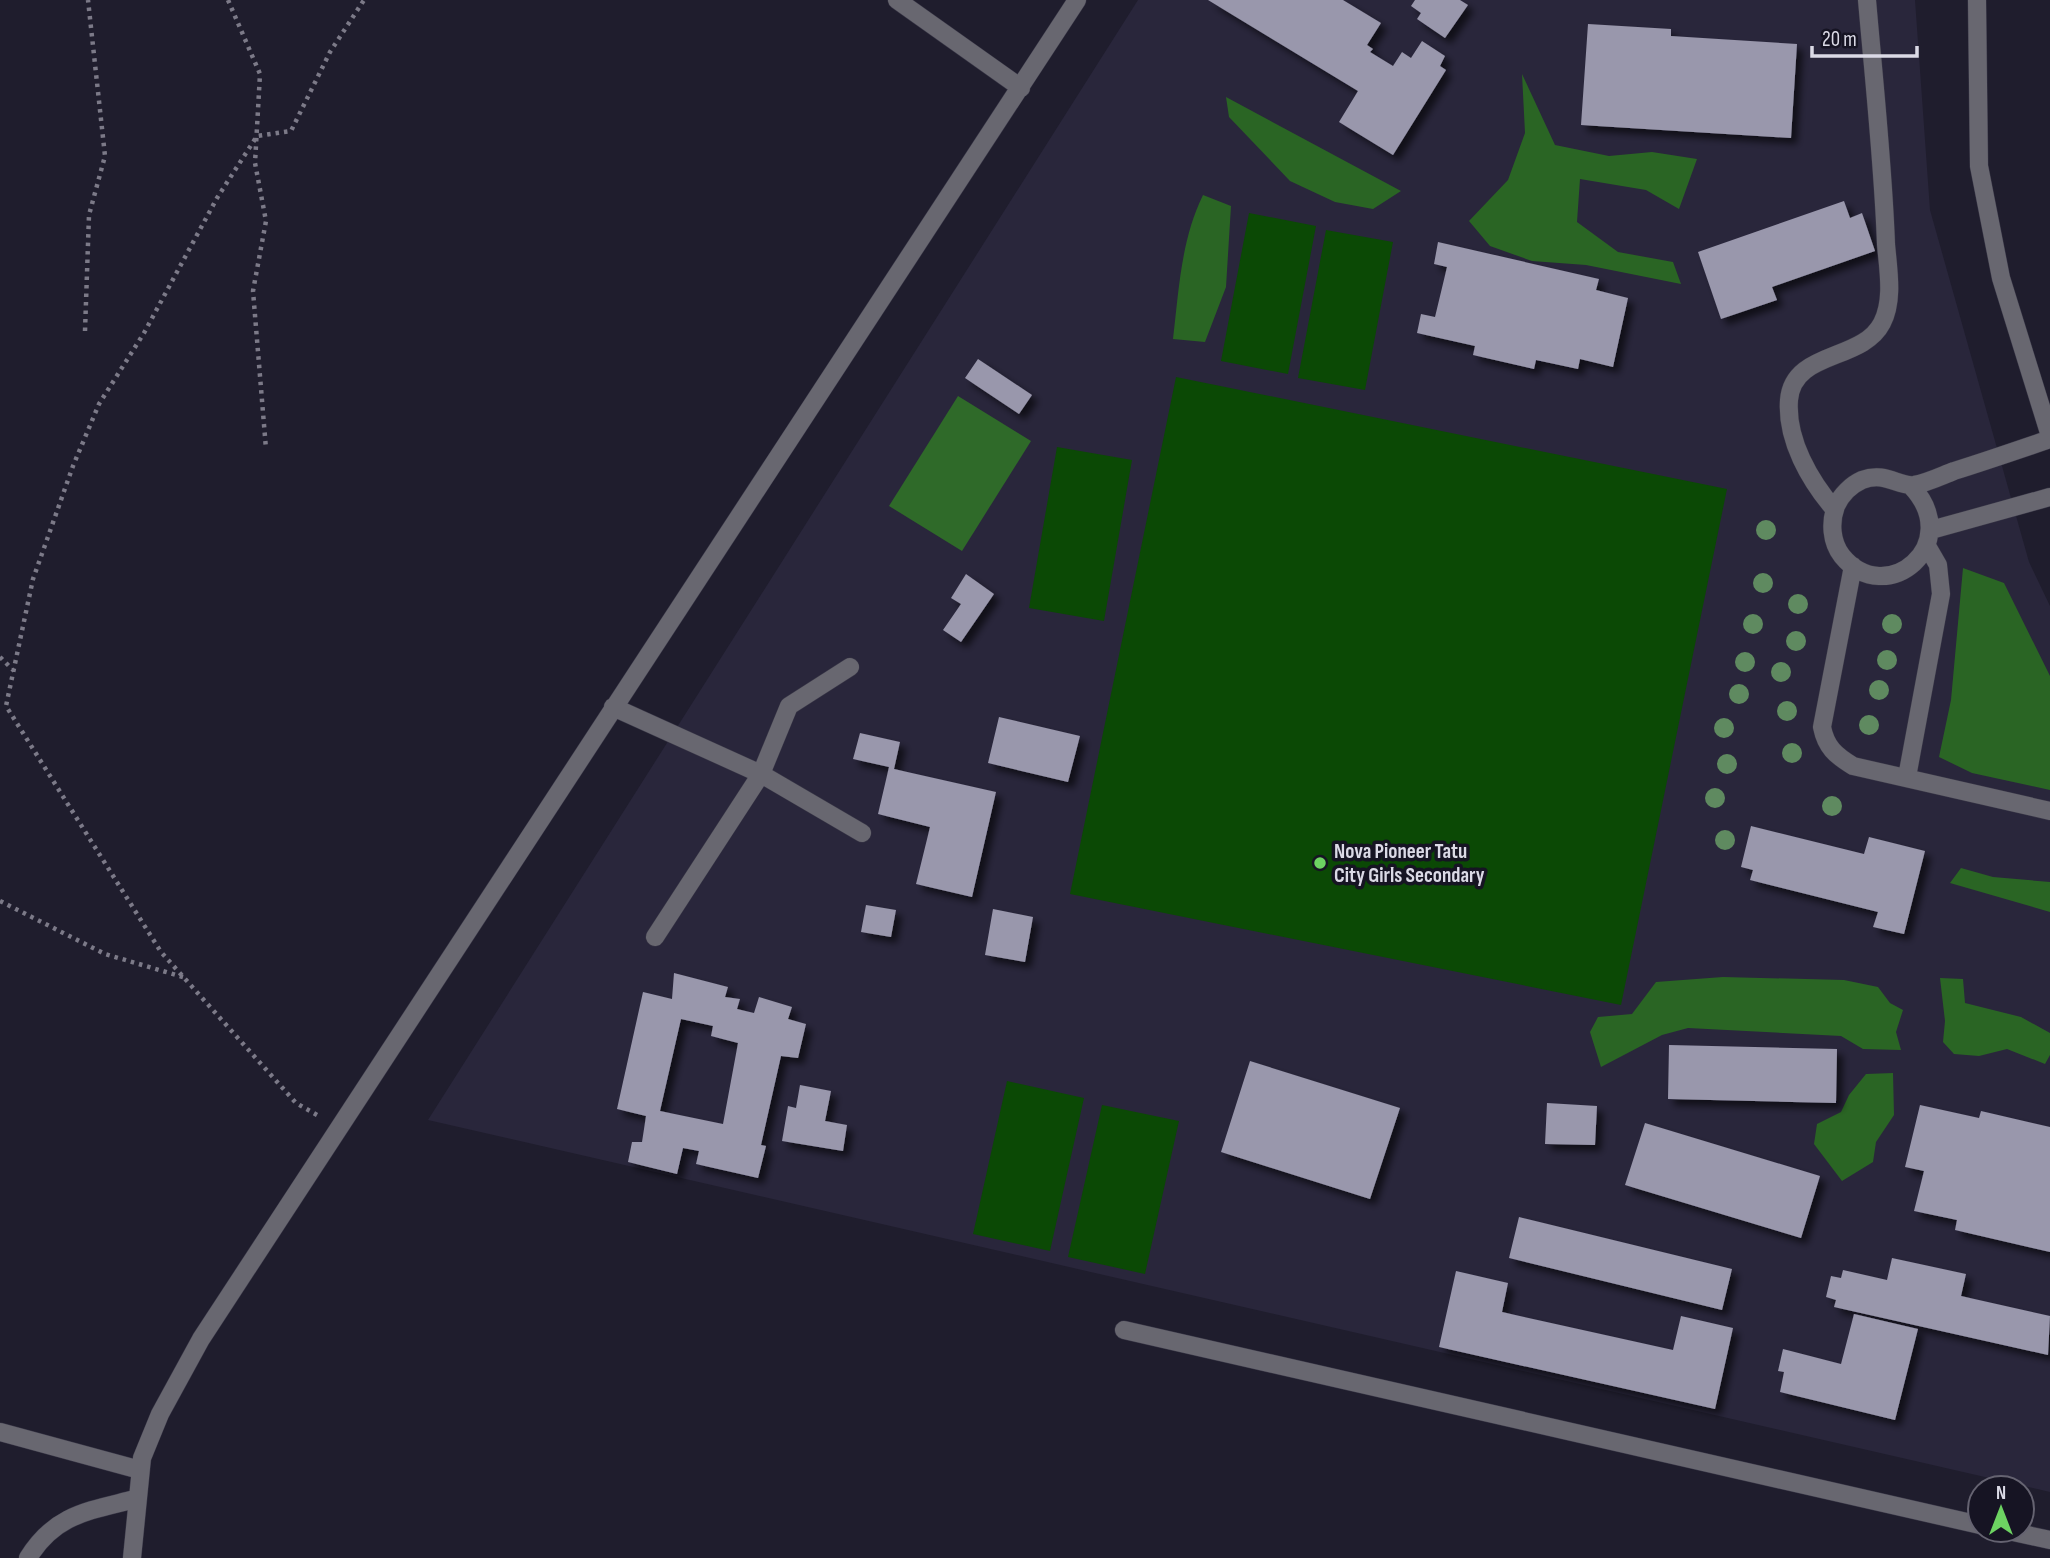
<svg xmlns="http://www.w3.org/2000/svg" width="2050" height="1558" font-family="'Sofia Sans Condensed',sans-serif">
<defs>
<filter id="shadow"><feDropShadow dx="6" dy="6" stdDeviation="3.5" flood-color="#0009"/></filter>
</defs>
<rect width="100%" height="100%" fill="#1f1d2d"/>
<path fill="#29263b" d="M1138,0H1915L1930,210L2029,562L2050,606V1492L428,1120Z"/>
<path fill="#0b4905" d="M1249,213L1316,226L1288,374L1221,361Z
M1326,230L1393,242L1365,390L1298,378Z
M1176,377L1727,489L1621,1005L1070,894Z
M1057,447L1132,460L1104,621L1029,608Z
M1007,1081L1084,1098L1050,1251L973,1234Z
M1102,1105L1179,1121L1145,1274L1068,1257Z"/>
<path fill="#2a6524" d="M1522,74L1555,145L1609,156L1652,152L1697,159L1679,209L1646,190L1580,179L1577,222L1618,252L1673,262L1681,284L1586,265L1532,261L1490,246L1469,221L1508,180L1525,133Z
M1226,97L1401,191L1373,209L1335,202L1290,181L1229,117Z
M1203,195L1231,206L1226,287L1205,342L1173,339C1179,289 1181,240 1203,195Z
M1963,568L2004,583L2050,676V790L1972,773L1939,757L1951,700Z
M1961,868L1993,877L2050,882V912L1950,883Z
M1723,977L1844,980L1878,987L1890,1003L1903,1010L1896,1032L1901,1050L1863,1049L1841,1036L1688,1028L1662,1035L1601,1067L1590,1032L1598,1017L1632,1014L1656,982Z
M1940,978L1963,979L1965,1003L2021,1017L2050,1033V1055L2045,1064L2007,1049L1979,1056L1954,1054L1943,1042L1945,1021Z
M1893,1073L1894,1115L1876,1142L1873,1162L1842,1181L1814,1144L1817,1124L1841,1112L1849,1095L1866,1074Z"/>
<path fill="#2f6a29" d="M958,396L1031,441L962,551L889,506Z"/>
<path fill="#9997ac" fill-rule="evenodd" filter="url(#shadow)" d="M1208,0H1343L1381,23L1367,45L1373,49L1370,52L1393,66L1402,52L1411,58L1422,41L1445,56L1440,66L1446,70L1393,155L1339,122L1358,91Z
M1415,0H1460L1468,5L1445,38L1417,19L1421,13L1411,6Z
M1588,24L1671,29V36L1797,44L1791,138L1581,125Z
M1844,201L1850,218L1862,213L1875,251L1772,287L1777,300L1721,319L1698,252Z
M1438,242L1599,279L1596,290L1628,298L1613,367L1580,359L1578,369L1536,360L1534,369L1473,355L1475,346L1417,333L1421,314L1435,317L1447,267L1434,264Z
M978,359L1032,395L1019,414L965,378Z
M966,574L994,594L961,642L943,630L961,604L951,598Z
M999,717L1080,736L1068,782L988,763Z
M860,733L900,742L894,769L996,792L972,897L916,884L930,827L878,814L889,767L853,759Z
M1751,826L1864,854L1869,837L1925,851L1904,934L1873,927L1878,912L1750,880L1753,870L1741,867Z
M866,905L896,910L891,937L861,932Z
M993,909L1033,917L1025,962L985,955Z
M674,973L728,987L725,997L740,999L737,1009L754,1013L759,997L792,1007L788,1019L806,1024L798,1058L781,1056L761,1145L766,1146L758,1178L696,1164L699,1151L683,1148L677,1174L628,1162L632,1142H642L646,1116L617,1109L643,992L672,999ZM681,1019L713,1026L711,1036L738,1043L723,1124L660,1111Z
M1669,1045L1837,1049L1836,1103L1668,1099Z
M1250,1061L1400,1108L1370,1199L1221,1152Z
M800,1085L831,1091L825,1121L847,1125L843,1151L782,1141L788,1106L796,1108Z
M1547,1103L1597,1106L1595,1145L1545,1144Z
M1920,1105L1979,1118L1981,1111L2050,1127V1252L1955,1230L1957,1220L1914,1211L1924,1171L1905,1167Z
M1645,1123L1820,1176L1801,1238L1625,1185Z
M1519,1217L1732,1269L1722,1310L1509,1258Z
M1892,1258L1966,1274L1961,1296L2050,1316L2048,1355L1834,1307L1836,1300L1826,1297L1831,1276L1841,1278L1843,1270L1887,1280Z
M1456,1271L1508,1283L1502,1312L1673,1350L1681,1316L1733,1328L1715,1409L1439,1347Z
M1854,1314L1918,1329L1895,1420L1780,1392L1784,1372L1778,1371L1783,1349L1841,1364Z"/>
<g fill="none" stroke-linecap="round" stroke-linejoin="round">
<defs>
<path id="minor" d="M897,0L1021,88
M1977,0L1979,166L2001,278L2050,436
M1911,486C1966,544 1886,610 1842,556C1831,542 1830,522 1836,506C1841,495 1851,485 1862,480C1886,471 1898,487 1914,485C1927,483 1941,476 1954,471C1986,461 2018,450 2050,439
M1835,510C1810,481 1786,440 1789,400C1793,350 1862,362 1882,323C1894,300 1888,269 1886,244C1883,163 1874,81 1867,0
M1931,530L2050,497
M1853,566L1822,727C1826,747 1835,755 1853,766L2050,811
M613,707L761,774L862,833
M1907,777L1941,594L1938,565L1927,546
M655,937L761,774L789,706L850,667
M1124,1330L1980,1525
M0,1432L140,1470
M2004,1530L2050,1540
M28,1558C55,1514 89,1511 135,1499
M132,1558L142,1458L160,1414L201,1339L1077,0"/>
</defs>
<use href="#minor" stroke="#393747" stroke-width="19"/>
<path stroke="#7c7a88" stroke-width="4.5" stroke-dasharray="3.5 5" stroke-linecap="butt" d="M228,0L260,74L255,163L266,221L253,291L266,449
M85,331L89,215L105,156L88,0
M0,657L14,671
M0,901L105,954L183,977
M317,1115L296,1103L161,952L6,706L33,579L73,466L99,404L144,333L217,198L257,136L291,131L330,52L364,0"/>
<use href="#minor" stroke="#686770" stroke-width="18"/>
</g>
<g fill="#5f8a60">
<circle cx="1766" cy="530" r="10"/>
<circle cx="1763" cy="583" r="10"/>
<circle cx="1798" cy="604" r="10"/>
<circle cx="1753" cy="624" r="10"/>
<circle cx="1892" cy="624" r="10"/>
<circle cx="1796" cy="641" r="10"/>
<circle cx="1887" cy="660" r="10"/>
<circle cx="1745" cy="662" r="10"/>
<circle cx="1781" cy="672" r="10"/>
<circle cx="1879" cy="690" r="10"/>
<circle cx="1739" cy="694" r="10"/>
<circle cx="1787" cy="711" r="10"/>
<circle cx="1869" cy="725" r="10"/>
<circle cx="1724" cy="728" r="10"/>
<circle cx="1792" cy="753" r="10"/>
<circle cx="1727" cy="764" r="10"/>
<circle cx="1715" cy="798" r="10"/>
<circle cx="1832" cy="806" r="10"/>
<circle cx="1725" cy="840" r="10"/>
</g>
<circle fill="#6dd362" stroke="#161423" stroke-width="2.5" cx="1320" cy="863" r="7"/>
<g text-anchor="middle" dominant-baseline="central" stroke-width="7" stroke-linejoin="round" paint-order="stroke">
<g font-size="21" font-weight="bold" fill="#dbdae6" stroke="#161423" text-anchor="start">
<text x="1334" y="851">Nova Pioneer Tatu<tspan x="1334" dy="24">City Girls Secondary</tspan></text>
</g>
</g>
<g transform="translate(2001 1509)"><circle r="33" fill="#161423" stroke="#656371" stroke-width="2"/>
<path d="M0-5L12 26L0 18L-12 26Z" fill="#6dd362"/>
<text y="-10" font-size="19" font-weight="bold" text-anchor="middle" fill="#dbdae6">N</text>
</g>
<path d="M1812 46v10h105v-10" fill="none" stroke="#dbdae6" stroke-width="3.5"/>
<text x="1822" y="46" font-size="21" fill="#dbdae6" stroke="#161423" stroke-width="5" paint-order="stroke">20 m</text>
</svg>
